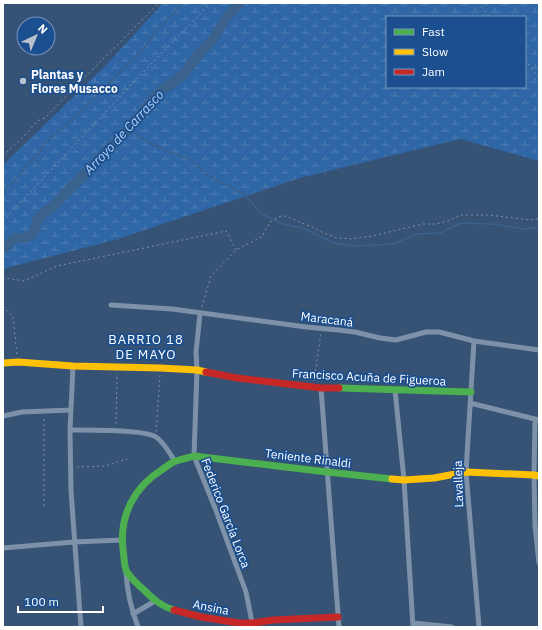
<svg xmlns="http://www.w3.org/2000/svg" width="542" height="630" font-family="'IBM Plex Sans',sans-serif">
<defs>
<pattern id="wetland-marsh" width="20" height="14" patternUnits="userSpaceOnUse"><rect width="20" height="14" fill="#2f66a5"/><path d="M1 5h8M5 5V1M11 12h8M15 12V8" fill="none" stroke="#4e7db2"/></pattern>
</defs>
<rect width="100%" height="100%" fill="#365274"/>
<path fill="url(#wetland-marsh)" fill-rule="evenodd" d="M163,3H539V161L460,139L300,178L118,239L3,269V165L106,65ZM387,17H525V87H387Z"/>
<g fill="none" stroke-linecap="round" stroke-linejoin="round">
<path stroke="#3b618d" stroke-width="1.5" d="M129,128L146,141L165,150L187,158L214,179L243,193L262,214L283,224L303,228L334,243L354,246L393,244L416,234L440,233L461,223L491,224L525,229L539,227
M3,190L13,182L27,166L38,155L45,143L53,136L75,118L84,107L103,91L113,79L131,62L148,43L155,32L183,3"/>
<path stroke="#3b618d" stroke-width="10" d="M3,249L15,238H26L33,234L38,218L53,206L129,128L158,93L183,75L198,55L212,41L228,15L240,3"/>
<path stroke="#7d92a8" stroke-width="1" stroke-dasharray="2 3" stroke-linecap="butt" d="M478,3L490,17
M525,60L539,78
M3,156L29,131L37,121L45,118C82,79 121,42 159,3
M3,221L145,70L211,3
M3,280L6,278L24,281L57,266L226,231L236,250
M3,306L13,317L17,355
M202,307L211,276L236,250L263,236L264,232L267,228L270,222L281,216H285L312,227L324,233L337,238L351,239L372,236L423,224H436L448,221L461,215H489L529,220L539,219
M314,381L321,333
M116,424L117,373
M156,432L160,375
M77,467L105,466L127,459
M44,506V417"/>
<path stroke="#7d92a8" stroke-width="5" d="M111,305L172,309L306,327L338,330L355,332L380,338L396,340L426,332H439L474,341L539,350
M200,314L196,352L197,370L194,456L215,508L246,592L253,627
M474,341L466,472L479,627
M73,366L70,430L71,491L81,627
M321,388L339,627
M395,390L404,480L413,627
M470,403L539,420
M3,416L22,412L71,410
M535,419L534,475L535,526L539,563
M70,430C86,430 145,429 156,437C164,442 169,453 175,461
M3,548L74,542L122,540
M126,572C127,591 131,609 138,627
M133,614L155,601
M413,623L452,627"/>
<path stroke="#4caf50" stroke-width="7" d="M339,388L471,392
M174,610C161,606 154,600 144,590C138,585 132,579 127,572C124,568 124,555 123,549C119,515 135,486 163,469C167,466 172,462 176,461C182,459 188,458 194,456L327,472L392,479"/>
<path stroke="#ffc107" stroke-width="7" d="M3,363L18,362L73,366L160,368L197,370L206,372
M392,479L404,480L434,478L466,472L534,475L539,476"/>
<path stroke="#c62828" stroke-width="7" d="M206,372L237,378L321,388H339
M174,610L201,617L239,623H253L273,620L338,617"/>
</g>
<circle fill="#b9c2ce" stroke="#1b4f8f" stroke-width="1.5" cx="23" cy="81" r="4"/>
<g text-anchor="middle" dominant-baseline="central" stroke-width="3.5" stroke-linejoin="round" paint-order="stroke">
<g font-size="12" font-weight="bold" fill="#fff" stroke="#1b4f8f" text-anchor="start">
<text x="31" y="74">Plantas y<tspan x="31" dy="14">Flores Musacco</tspan></text>
</g>
<g font-size="12" fill="#fff" stroke="#1b4f8f">
<text transform="translate(327 319) rotate(7)">Maracaná</text>
<text transform="translate(369 377) rotate(3)">Francisco Acuña de Figueroa</text>
<text transform="translate(308 458) rotate(7)">Teniente Rinaldi</text>
<text transform="translate(458 484) rotate(-92)">Lavalleja</text>
<text transform="translate(226 513) rotate(69)">Federico García Lorca</text>
<text transform="translate(211 607) rotate(11)">Ansina</text>
</g>
<g font-size="13" font-style="italic" fill="#b5d3f5" stroke="#1b4f8f">
<text transform="translate(124 132) rotate(-47)">Arroyo de Carrasco</text>
</g>
<g font-size="13" letter-spacing="1" fill="#fff" stroke="#1b4f8f">
<text x="146" y="339">BARRIO 18<tspan x="146" dy="15">DE MAYO</tspan></text>
</g>
</g>
<rect width="542" height="630" fill="none" stroke="#ffffff" stroke-width="8"/>
<rect x="386" y="16" width="140" height="72" fill="#1b4f8f" stroke="#7695bc"/>
<rect x="394" y="29" width="20" height="6" fill="#4caf50" stroke="#7695bc"/>
<text x="422" y="36" font-size="12" fill="#ffffff">Fast</text>
<rect x="394" y="49" width="20" height="6" fill="#ffc107" stroke="#7695bc"/>
<text x="422" y="56" font-size="12" fill="#ffffff">Slow</text>
<rect x="394" y="69" width="20" height="6" fill="#c62828" stroke="#7695bc"/>
<text x="422" y="76" font-size="12" fill="#ffffff">Jam</text>
<g transform="translate(36 36) rotate(44)"><circle r="19" fill="#1b4f8f" stroke="#7695bc"/>
<path d="M0-3L7 15L0 10L-7 15Z" fill="#b9c2ce"/>
<text y="-6" font-size="11" font-weight="bold" text-anchor="middle" fill="#ffffff">N</text>
</g>
<path d="M18 606v6h85v-6" fill="none" stroke="#ffffff" stroke-width="2"/>
<text x="24" y="606" font-size="12" fill="#ffffff" stroke="#1b4f8f" stroke-width="3" paint-order="stroke">100 m</text>
</svg>
